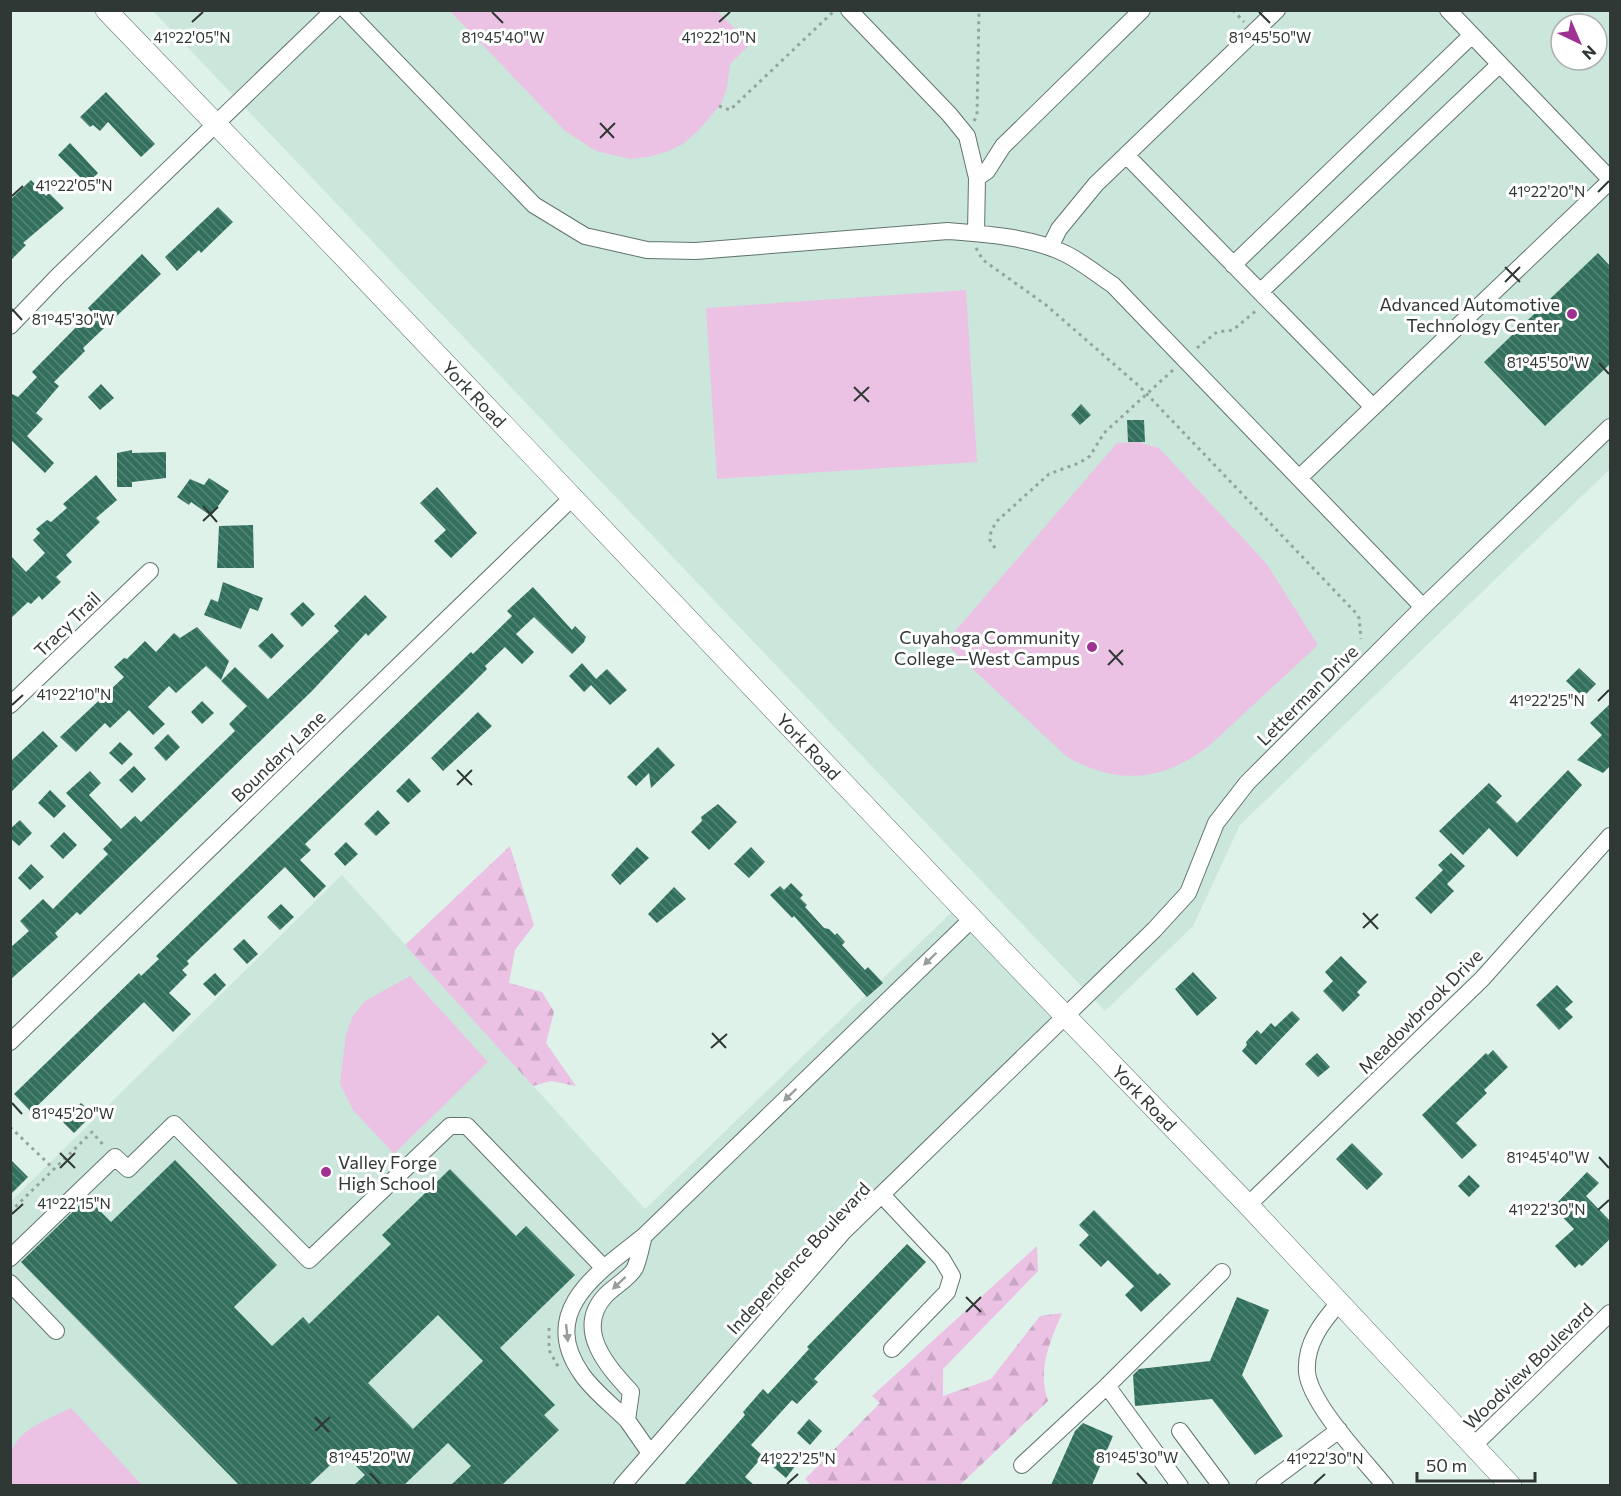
<svg xmlns="http://www.w3.org/2000/svg" width="1621" height="1496" font-family="Commissioner,sans-serif">
<defs>
<pattern id="forest-firs" width="22" height="20" patternUnits="userSpaceOnUse" patternTransform="scale(1.5)"><rect width="22" height="20" fill="#ebc2e4"/><path d="M5 1l3.5 6h-7zM16 11l3.5 6h-7z" fill="#caa7c4"/></pattern>
<pattern id="building-back-hatch" width="6" height="6" patternUnits="userSpaceOnUse" patternTransform="scale(1.5)"><rect width="6" height="6" fill="#32705d"/><path d="M-1 5l2 2M0 0l6 6M5-1l2 2" fill="none" stroke="#568576"/></pattern>
</defs>
<rect width="100%" height="100%" fill="#def2ea"/>
<path fill="#cbe7dc" fill-rule="evenodd" d="M153,11H1610V469L1240,825L1193,926L1105,1011ZM1561,24H1597V60H1561Z
M342,875L645,1209L959,905L1066,1017L843,1232L622,1485L11,1486V1201Z"/>
<path fill="url(#forest-firs)" d="M510,846L534,925L515,950L509,983L542,992L554,1012L546,1043L576,1086L551,1081L533,1086L405,945Z
M1037,1246L1038,1271L943,1369V1396L991,1379L1040,1316L1062,1313C1050,1342 1037,1369 1048,1401L960,1485L812,1486L805,1479L880,1403L872,1396Z"/>
<path fill="#ebc2e4" d="M450,11H717L750,44L730,64L727,88L721,104L698,131L683,144L669,151L649,157L630,159L596,151L565,131Z
M966,290L977,462L717,479L706,308Z
M1138,442L1159,448L1266,563L1318,645L1209,746C1163,781 1119,786 1067,757L945,643L1117,443Z
M410,976L488,1062L394,1154L353,1110L340,1084L346,1034L353,1016L365,1001Z
M71,1408L142,1485H11C10,1476 9,1466 10,1457C14,1430 51,1418 71,1408Z"/>
<path fill="url(#building-back-hatch)" fill-rule="evenodd" d="M106,92L155,144L141,157L108,122L100,131L93,125L90,127L80,117Z
M70,143L98,173L87,184L58,155Z
M31,180L46,196L49,193L64,208L23,243L26,245L10,261V200Z
M218,207L233,222L201,253L199,250L177,271L165,257Z
M1598,253L1611,267V363L1545,426L1484,362Z
M142,254L161,274L83,348L85,351L54,382L59,386L36,413L43,419L27,436L54,463L45,473L10,439V393L18,397L37,377L32,372L91,312L88,308Z
M101,384L114,398L100,410L88,397Z
M1081,404L1091,415L1080,425L1071,415Z
M1127,420H1144L1145,442H1128Z
M132,450V453L166,452V478L132,482V487H117V453Z
M96,475L117,500L96,518L100,522L66,555L72,562L56,577L61,582L42,600L39,596L31,604L28,602L10,619V555L26,572L45,553L33,540L40,533L36,529L47,520L51,522L67,508L63,504Z
M209,478L229,491L211,516L191,502L189,505L177,497L190,479L204,485Z
M437,487L477,533L451,558L434,541L446,530L420,503Z
M253,525L254,568H217L219,526Z
M223,582L263,598L258,611L250,608L241,629L204,615L211,599L218,602Z
M533,587L572,630L575,626L586,637L584,642L572,654L534,617L516,634L534,652L522,664L505,647L485,666L487,669L464,692L305,844L311,850L300,860L326,886L314,898L285,867L187,961L189,964L182,970L187,975L169,993L191,1014L173,1032L144,1002L31,1112L14,1094L139,973L141,976L159,959L156,956L471,652L473,654L512,616L507,611Z
M365,595L387,617L368,636L366,633L312,691L80,915L77,912L55,933L58,937L10,980V948L29,931L20,921L43,899L53,909L108,854L103,849L112,840L66,793L90,771L101,783L89,795L121,829L135,816L141,822L235,731L229,724L247,706L221,681L235,667L268,699L339,631L334,626Z
M303,602L315,614L302,627L290,614Z
M197,627L229,661L221,680L206,666L176,693L169,686L148,707L165,724L153,735L129,710L110,728L105,723L76,752L60,737L124,677L114,667L124,658L127,659L145,641L156,652L174,633L180,638Z
M272,633L284,646L271,659L258,646Z
M582,663L596,679L607,669L627,690L610,705L591,685L584,692L569,676Z
M1579,668L1596,684L1583,697L1566,681Z
M202,701L214,713L202,724L191,712Z
M1611,703V765L1603,773L1577,760L1602,735L1590,723Z
M478,712L492,726L443,771L431,758Z
M43,731L58,746L10,793V762Z
M168,734L180,747L166,761L154,748Z
M120,742L133,754L122,765L109,753Z
M658,747L675,765L651,788L649,773L636,786L627,777Z
M134,766L146,779L132,793L119,780Z
M1568,770L1582,785L1517,857L1489,828L1463,855L1439,831L1489,783L1502,796L1496,802L1517,823Z
M409,778L421,791L408,803L396,791Z
M50,790L66,806L54,818L38,803Z
M718,804L737,822L709,850L691,832L702,821L701,817Z
M378,810L390,823L376,836L364,824Z
M20,820L32,833L19,846L10,838V829Z
M64,832L77,845L63,859L50,846Z
M346,842L358,854L345,866L334,854Z
M637,847L649,858L620,885L611,875Z
M751,847L765,862L749,878L734,864Z
M1451,853L1465,866L1447,884L1454,891L1431,914L1415,898L1443,870L1438,865Z
M31,864L44,877L30,890L18,878Z
M791,883L803,895L800,898L807,905L805,907L824,928L829,929L835,935L837,933L845,942L842,945L865,970L868,967L883,983L867,997L794,916L792,918L770,895L780,886L784,890Z
M674,887L686,899L657,923L648,914Z
M281,904L294,917L280,930L267,917Z
M244,939L258,954L247,964L233,949Z
M1341,956L1367,982L1357,992L1360,995L1343,1012L1323,991L1333,981L1325,972Z
M1193,972L1217,998L1197,1016L1175,989Z
M215,973L226,985L215,996L203,984Z
M1557,985L1573,1002L1565,1009L1573,1017L1559,1030L1536,1005Z
M1292,1011L1300,1019L1256,1065L1242,1051L1247,1045L1246,1042L1257,1030L1261,1034L1271,1023L1275,1027Z
M1493,1050L1508,1067L1484,1090L1487,1093L1456,1123L1477,1145L1462,1159L1422,1115L1486,1053L1488,1055Z
M1317,1053L1330,1067L1318,1077L1305,1064Z
M81,1103L93,1114L74,1133L63,1122Z
M1352,1143L1383,1174L1367,1190L1336,1159Z
M10,1159L28,1177L10,1195Z
M175,1160L277,1265L234,1307L272,1346L303,1317L309,1324L391,1244L382,1235L450,1169L516,1236L526,1226L575,1275L500,1348L555,1405L544,1415L559,1430L502,1485H451L471,1466L448,1443L404,1485H354L365,1475L343,1453L309,1485H239L21,1262L87,1198L111,1222ZM438,1315L483,1361L413,1429L368,1383Z
M1587,1172L1599,1183L1586,1196L1611,1222V1238L1582,1266L1579,1264L1575,1268L1555,1246L1574,1229L1553,1207Z
M1469,1175L1480,1186L1469,1197L1458,1186Z
M1094,1210L1158,1275L1160,1273L1171,1284L1141,1312L1125,1295L1134,1286L1108,1260L1101,1267L1079,1245L1089,1235L1079,1225Z
M907,1244L926,1262L814,1379L818,1382L797,1404L792,1400L751,1445L763,1456L745,1477L754,1485H684L745,1415L743,1412L763,1389L768,1394L809,1349L807,1347Z
M1237,1297L1269,1310L1242,1375L1283,1436L1255,1455L1212,1399L1135,1406L1133,1375L1139,1369L1210,1361Z
M809,1419L822,1431L810,1445L797,1433Z
M1083,1423L1113,1436L1092,1485H1051L1075,1431Z
M783,1454L796,1465L786,1478L772,1466Z"/>
<g fill="none" stroke-linecap="round" stroke-linejoin="round">
<defs>
<path id="minor" d="M346,10L534,205L585,236L647,250L696,251L948,231C986,234 1032,237 1066,254C1082,262 1098,275 1113,285L1423,607
M849,10L949,114L967,136L977,178L976,233
M1448,10L1610,179
M1126,155L1373,407
M977,178L987,171L1003,146L1142,10
M1050,247L1059,229L1096,184L1277,10
M1233,265L1472,35
M1260,292L1500,64
M10,326L58,276L334,10
M1299,478L1610,181
M10,705L150,571
M10,1042L572,498
M882,1195L942,1259L952,1276L947,1292L892,1349
M1248,1205L1482,979L1610,836
M10,1258L115,1157L128,1169L174,1124L309,1260L450,1126H467L604,1268
M10,1283L56,1331
M1339,1303C1322,1322 1305,1344 1307,1372C1310,1404 1364,1460 1385,1486
M627,1420C612,1405 592,1390 581,1373C538,1310 599,1272 644,1236
M1180,1431L1221,1486
M1473,1446L1610,1313
M650,1453L627,1420L631,1392C608,1367 574,1330 605,1296C613,1287 629,1279 635,1268C639,1259 641,1246 644,1236L972,919
M1022,1465L1107,1386
M622,1486L843,1232L1154,930L1188,893L1216,823L1247,783L1423,607L1610,427
M1180,1486L1107,1386L1222,1272
M1264,1486L1339,1430"/>
<g id="major">
<path id="s1" d="M106,10L347,260L1019,968L1248,1205L1511,1486"/>
</g>
</defs>
<use href="#minor" stroke="#62746e" stroke-width="18"/>
<use href="#major" stroke="#62746e" stroke-width="22"/>
<path stroke="#94a39d" stroke-width="3" stroke-dasharray="3 4.5" stroke-linecap="butt" d="M1233,10L1244,22
M719,106L730,110L833,12
M974,121L977,115L979,10
M976,248L983,260L1046,305L1139,386L1355,612L1359,618L1361,639
M1197,348L1217,332L1233,330L1258,309
M995,548L990,540L991,531L997,521L1049,474L1079,463L1090,456L1104,433L1173,370
M10,1127L54,1169
M10,1212L92,1132L105,1147
M549,1328V1350L560,1370"/>
<use href="#minor" stroke="#fff" stroke-width="16"/>
<use href="#major" stroke="#fff" stroke-width="21"/>
</g>
<defs><path id="oneway-solid" d="M-6-.8H1V-3.2L6.5 0L1 3.2V.8H-6Z" transform="scale(1.5)"/></defs>
<g fill="#989c9a">
<use href="#oneway-solid" transform="translate(930 959) rotate(136)"/>
<use href="#oneway-solid" transform="translate(790 1095) rotate(136)"/>
<use href="#oneway-solid" transform="translate(619 1283) rotate(137)"/>
<use href="#oneway-solid" transform="translate(567 1333) rotate(84)"/>
</g>
<path fill="none" stroke="#303835" stroke-width="2" d="M492,12L503,23M1259,12L1270,23M192,22L203,12M719,22L730,12M600,123L614,138M600,138L615,123M1598,192L1609,181M12,196L23,186M1505,267L1520,282M1505,282L1520,267M12,309L22,320M1599,363L1609,374M854,387L869,402M854,401L869,387M203,506L217,522M203,521L218,507M1109,650L1123,665M1108,665L1123,650M1598,701L1609,690M12,705L23,695M457,770L472,785M457,785L472,770M1363,913L1378,929M1363,928L1378,914M712,1033L726,1048M711,1048L727,1034M12,1103L22,1114M60,1153L75,1168M1599,1157L1609,1168M60,1168L75,1153M1598,1210L1609,1200M12,1214L23,1204M966,1297L981,1312M966,1312L981,1297M315,1417L329,1432M315,1431L330,1417M370,1473L380,1484M1137,1473L1147,1484M787,1484L798,1474M1314,1484L1325,1474"/>
<g fill="#9e3192" stroke="#fff" stroke-width="2">
<circle cx="1572" cy="314" r="6"/>
<circle cx="1092" cy="647" r="6"/>
<circle cx="326" cy="1172" r="6"/>
</g>
<g text-anchor="middle" dominant-baseline="central" stroke-width="6" stroke-linejoin="round" paint-order="stroke">
<g font-size="18" fill="#303835" stroke="#fff" text-anchor="end">
<text x="1560" y="304">Advanced Automotive<tspan x="1560" dy="21">Technology Center</tspan></text>
<text x="1080" y="637">Cuyahoga Community<tspan x="1080" dy="21">College—West Campus</tspan></text>
<text x="338" y="1162" text-anchor="start">Valley Forge<tspan x="338" dy="21">High School</tspan></text>
</g>
<g font-size="18" fill="#303835" stroke="#fff">
<text stroke="none"><textPath href="#s1" startOffset="532">York Road</textPath></text>
<text transform="translate(67 624) rotate(-44)">Tracy Trail</text>
<text transform="translate(1307 695) rotate(-45)">Letterman Drive</text>
<text stroke="none"><textPath href="#s1" startOffset="1018">York Road</textPath></text>
<text transform="translate(278 756) rotate(-44)">Boundary Lane</text>
<text transform="translate(1420 1011) rotate(-45)">Meadowbrook Drive</text>
<text stroke="none"><textPath href="#s1" startOffset="1504">York Road</textPath></text>
<text transform="translate(798 1258) rotate(-47)">Independence Boulevard</text>
<text transform="translate(1528 1366) rotate(-44)">Woodview Boulevard</text>
</g>
</g>
<g font-size="15" text-anchor="middle" fill="#303835" stroke="#fff" stroke-width="6" stroke-linejoin="round" paint-order="stroke">
<text x="192" y="43">41°22'05"N</text>
<text x="719" y="43">41°22'10"N</text>
<text x="503" y="43">81°45'40"W</text>
<text x="1270" y="43">81°45'50"W</text>
<text x="74" y="191">41°22'05"N</text>
<text x="1547" y="197">41°22'20"N</text>
<text x="73" y="325">81°45'30"W</text>
<text x="1548" y="368">81°45'50"W</text>
<text x="74" y="700">41°22'10"N</text>
<text x="1547" y="706">41°22'25"N</text>
<text x="73" y="1119">81°45'20"W</text>
<text x="1548" y="1163">81°45'40"W</text>
<text x="74" y="1209">41°22'15"N</text>
<text x="1547" y="1215">41°22'30"N</text>
<text x="370" y="1463">81°45'20"W</text>
<text x="1137" y="1463">81°45'30"W</text>
<text x="798" y="1464">41°22'25"N</text>
<text x="1325" y="1464">41°22'30"N</text>
</g>
<rect width="1621" height="1496" fill="none" stroke="#303835" stroke-width="24"/>
<g transform="translate(1579 42) rotate(136)"><circle r="28" fill="#ffffff" stroke="#acafae" stroke-width="1.5"/>
<path d="M0-4.5L10 22L0 15L-10 22Z" fill="#9e3192"/>
<text y="-9" font-size="16" font-weight="bold" text-anchor="middle" fill="#303835">N</text>
</g>
<path d="M1417 1472v9h118v-9" fill="none" stroke="#303835" stroke-width="3"/>
<text x="1426" y="1472" font-size="18" fill="#303835" stroke="#ffffff" stroke-width="4.5" paint-order="stroke">50 m</text>
</svg>
